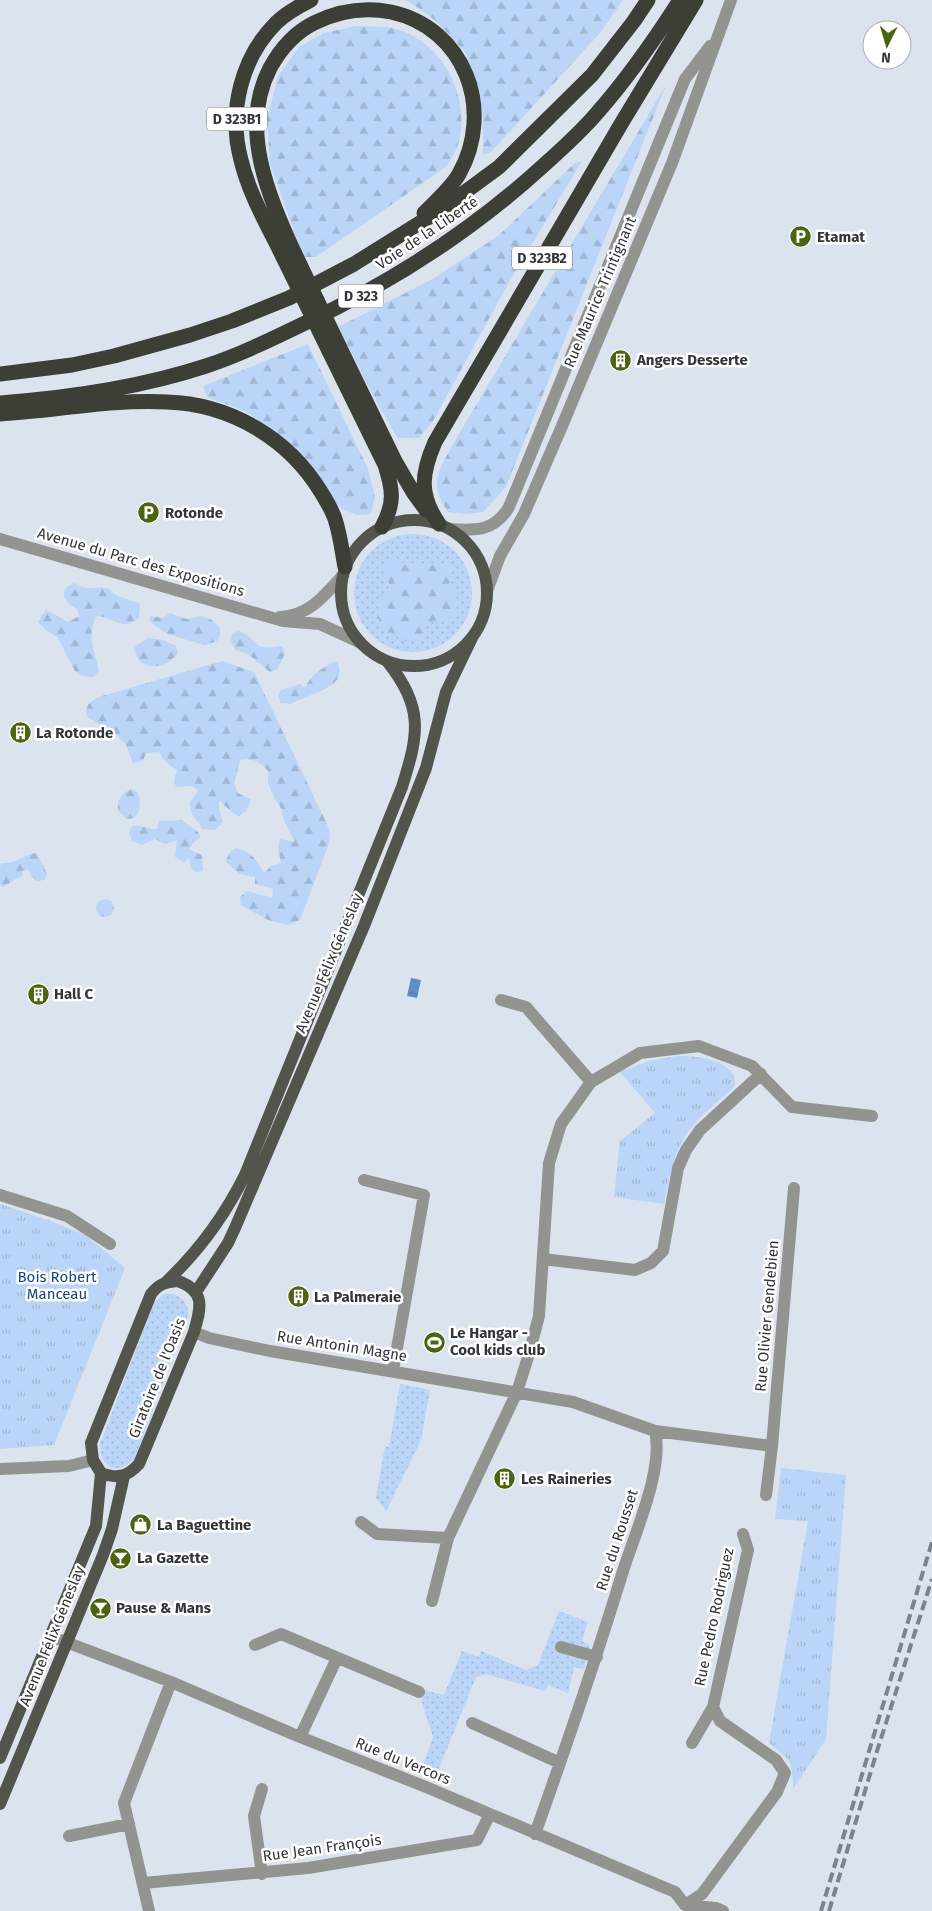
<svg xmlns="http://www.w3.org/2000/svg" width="932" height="1911" font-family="'Fira Sans',sans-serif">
<defs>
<pattern id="grass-dots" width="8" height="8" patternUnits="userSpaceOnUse" patternTransform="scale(1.25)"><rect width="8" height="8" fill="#bad5f7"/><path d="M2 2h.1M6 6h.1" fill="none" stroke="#a0b7d4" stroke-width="1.8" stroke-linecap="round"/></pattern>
<pattern id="forest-firs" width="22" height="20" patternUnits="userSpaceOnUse" patternTransform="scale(1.25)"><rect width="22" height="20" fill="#bad5f7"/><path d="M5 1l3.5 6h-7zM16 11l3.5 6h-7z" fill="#a0b7d4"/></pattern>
<pattern id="park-tufts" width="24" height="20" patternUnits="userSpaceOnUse" patternTransform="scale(1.25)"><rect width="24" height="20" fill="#bad5f7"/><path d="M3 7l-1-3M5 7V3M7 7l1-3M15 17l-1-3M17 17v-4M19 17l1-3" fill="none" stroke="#a0b7d4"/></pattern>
<pattern id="water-ripples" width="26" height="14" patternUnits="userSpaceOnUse" patternTransform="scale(1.25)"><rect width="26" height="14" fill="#5e8ec7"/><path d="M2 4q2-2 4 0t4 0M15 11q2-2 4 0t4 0" fill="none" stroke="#4e75a3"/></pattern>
</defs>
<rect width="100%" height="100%" fill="#dae3ee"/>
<path fill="url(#grass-dots)" d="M354 593a59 59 0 1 1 118 0a59 59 0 1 1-118 0Z
M164,1294C178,1292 190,1301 188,1316L135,1458C119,1477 99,1468 100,1444L154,1302Z
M400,1384L430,1390L421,1440L386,1511L376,1498L385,1446L389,1447Z
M559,1611L588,1622L582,1641L590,1646L584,1669L574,1667L568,1693L548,1685L545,1691L486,1674L476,1677L434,1781L420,1774L433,1737L422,1704L424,1690L444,1695L462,1651L479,1657L481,1651L526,1670L538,1665Z"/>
<path fill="url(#forest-firs)" d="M404,0H623L600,33L491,152L483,155V118L476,86L465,52L436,21L410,2Z
M356,26C371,27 387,25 402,31C446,47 471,100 458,145C456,152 450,159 447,166L316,257H303L270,163L267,119L278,76L299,47L324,33Z
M666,85L506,487L483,512L467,514L448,512C428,482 438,473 453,444Z
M582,161L508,284L433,421L419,438H398L381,410L338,327L431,280L498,236L575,163Z
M308,344L368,469L375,497L371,514L357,515L342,509L288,444L247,412L207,397L203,386Z
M395,560L402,562L405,565L413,563L420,565L421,571C431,560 440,559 452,568L451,579L449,584C459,593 457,602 454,614L445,621L439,623L433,620L426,626L418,641H404L393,632L387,633L381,626L377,614L383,608L380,604L379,598L390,587C389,580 383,575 382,567Z
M75,583C85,592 93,586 105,588C110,588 111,592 115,594C116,596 137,603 140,603L139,618C120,632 116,617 96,616C87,635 94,651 99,670L94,677L81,676L75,671L58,638L46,630L38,622L46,610L68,622L79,616L77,609C64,603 56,588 75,583Z
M170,613L186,619L201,616L212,620L220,628V635L217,641L205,645L167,634L149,621L151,616L163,618Z
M238,631C249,634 250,639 258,645C266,650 274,646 282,646L285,654L277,669L270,672L248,654L235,650L231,641L232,634Z
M149,638C159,639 167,641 176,646L178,653C165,670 139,673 134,648L140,643Z
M222,661L254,672L327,824L330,835L328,846L300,920L287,925L268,920L241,905L240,897L247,891L272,898L273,889L255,884V877L240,874L226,862L229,853L236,848C254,853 255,859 264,873L271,866L281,863L278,848L280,839L295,842L284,821L280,806L275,799L268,783V771C260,762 253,757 240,760L234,784L238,793L251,800L246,811L239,816C230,813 227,806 219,801V809L223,822L215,830L203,829L192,814L190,803L198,790L192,786L176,787L174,780L177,770C169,766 163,760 159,752L146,753L143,761L133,763L126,745L117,735L87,717C84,704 91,701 102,696Z
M336,661C341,667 341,678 334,683C328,689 299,700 290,704L281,703L278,696L281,690L300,684L305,688C311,674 322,668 336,661Z
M132,789L138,793C141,804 141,810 134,818L127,819L118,811C117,800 121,793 132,789Z
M181,820L197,831L201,837L194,842L189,849L202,855L203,871L197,872L191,869L189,858L184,862L175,857L177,840L165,844L155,839L142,845L132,841L129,832L132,826C141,825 148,829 157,829L159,821Z
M35,853C40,858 45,868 47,874L44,880L37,881L31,876L28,869L22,871L23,876C14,878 11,883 3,887L0,885V866L2,863C15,864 23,855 35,853Z
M96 908a9 9 0 1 1 18 0a9 9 0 1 1-18 0Z"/>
<path fill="url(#park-tufts)" d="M677,1056C697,1056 721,1058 734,1075L735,1086C719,1101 700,1115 687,1133C673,1154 669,1180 664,1204L614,1197L620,1141L655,1113L620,1072L649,1061Z
M0,1204L48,1220L85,1235L125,1268L54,1445L0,1449Z
M781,1468L846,1475L826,1739L793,1789C792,1760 792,1761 769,1743L808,1521L775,1519Z"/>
<path fill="url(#water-ripples)" d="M411,978L421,980L417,998L407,996Z"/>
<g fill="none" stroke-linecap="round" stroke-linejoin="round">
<path stroke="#92948f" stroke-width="12" d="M450,529C476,531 495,531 509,507L685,79L710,46
M0,539L283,621L320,624L359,642
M487,591L500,556L524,514L562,426L672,163L731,0
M280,617C309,616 325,595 343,575
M501,1000L526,1007L591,1082
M364,1180L424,1195L393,1371
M0,1195L67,1216L110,1244
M543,1259L635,1270L651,1263L663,1251L678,1168L686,1150L700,1130L761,1074
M194,1332L209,1338L270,1351L573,1402L655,1431L772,1446L794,1188
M0,1469L69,1466L93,1460
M766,1495L772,1446
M361,1522L377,1534L448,1538L517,1392L529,1354L539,1316L549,1163L561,1124L591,1082L640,1053L699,1046L752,1066L792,1107L872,1116
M432,1601L448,1538
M50,1636L171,1682L300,1737L426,1787L675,1892L685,1905L716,1908L723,1911
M255,1645L281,1634L419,1692
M561,1647L597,1657
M472,1723L560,1763
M300,1737L337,1658
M692,1743L713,1707
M535,1834C566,1747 596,1659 623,1571C635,1533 664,1469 655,1431
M69,1836L129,1824
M262,1874L254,1816L262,1789
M143,1883L308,1868L477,1840L490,1814
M685,1905L702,1894L777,1792L785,1773L776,1760L720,1721L713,1707L748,1550L743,1534
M149,1911L124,1803L171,1682"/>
<path stroke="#51554c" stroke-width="12" d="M341 593a73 73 0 1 1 146 0a73 73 0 1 1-146 0Z
M178,1281C206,1291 201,1308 194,1332L139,1464C127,1477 117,1479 101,1473L93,1460L91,1443L151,1294C159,1284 165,1282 178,1281Z
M166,1282C199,1251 225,1215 245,1175L402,787C419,733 424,708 387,661
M196,1292L228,1243L235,1228L364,926L426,768L446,692L472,638
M0,1758L96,1526L101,1473
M0,1804L103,1555L112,1529L124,1476"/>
<path stroke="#3b3f35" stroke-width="15" d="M294,252C268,195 239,128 270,68C281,48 294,33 314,23C338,11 365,7 391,12C465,28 495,110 459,174C451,188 436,201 424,213
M283,257C268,226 249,194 241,160C228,112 241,58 276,23C286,13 299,6 311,0
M339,346L395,461L413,492L426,510
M329,351L385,465C393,490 395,503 382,527
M0,374L72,365L114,356L190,335L232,321L289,298L354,264L442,209L499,167L592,75L634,21L648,0
M0,403C67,398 142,387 206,366C239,355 270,340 301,325C391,283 471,232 544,165C563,148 581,132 597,113C628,78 655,39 680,0
M0,414C55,411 111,399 167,402C230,404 288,438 321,492C326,500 332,510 335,519C340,534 342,551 345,567
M439,524C419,495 421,474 435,442L621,124L696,0"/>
<path stroke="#7d838a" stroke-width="4" stroke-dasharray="10 5" stroke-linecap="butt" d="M821,1911L932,1542
M829,1911L877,1751L932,1579"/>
<path stroke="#3b3f35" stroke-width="15" d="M294,252L339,346
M283,257L329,351"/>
</g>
<defs>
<symbol id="parking-disc" viewBox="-11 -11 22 22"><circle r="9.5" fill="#4c630f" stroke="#fff"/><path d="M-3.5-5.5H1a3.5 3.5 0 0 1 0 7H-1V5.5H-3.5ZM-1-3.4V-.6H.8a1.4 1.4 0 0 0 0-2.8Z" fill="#fff"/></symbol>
<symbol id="building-disc" viewBox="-11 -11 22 22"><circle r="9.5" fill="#4c630f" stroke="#fff"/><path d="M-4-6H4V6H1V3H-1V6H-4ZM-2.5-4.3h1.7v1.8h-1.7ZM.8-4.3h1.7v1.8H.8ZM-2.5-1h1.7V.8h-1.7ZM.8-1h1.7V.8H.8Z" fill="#fff"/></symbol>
<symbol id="stadium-disc" viewBox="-11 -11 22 22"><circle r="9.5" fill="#4c630f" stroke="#fff"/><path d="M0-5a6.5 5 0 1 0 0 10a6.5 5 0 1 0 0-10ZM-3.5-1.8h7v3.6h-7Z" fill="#fff"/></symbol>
<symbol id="shop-disc" viewBox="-11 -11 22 22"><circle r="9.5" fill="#4c630f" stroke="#fff"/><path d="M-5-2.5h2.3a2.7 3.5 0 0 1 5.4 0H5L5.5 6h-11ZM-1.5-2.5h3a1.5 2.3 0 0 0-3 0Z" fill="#fff"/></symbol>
<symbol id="bar-disc" viewBox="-11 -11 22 22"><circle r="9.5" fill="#4c630f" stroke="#fff"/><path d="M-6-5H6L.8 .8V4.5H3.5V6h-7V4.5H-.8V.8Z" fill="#fff"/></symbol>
</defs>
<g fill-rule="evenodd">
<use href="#parking-disc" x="788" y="224" width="25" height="25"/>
<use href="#building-disc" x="608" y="348" width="25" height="25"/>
<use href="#parking-disc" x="136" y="500" width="25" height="25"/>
<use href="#building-disc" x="8" y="720" width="25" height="25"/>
<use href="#building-disc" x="26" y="982" width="25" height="25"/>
<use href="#building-disc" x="286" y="1284" width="25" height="25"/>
<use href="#stadium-disc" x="422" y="1330" width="25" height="25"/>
<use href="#building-disc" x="492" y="1466" width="25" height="25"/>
<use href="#shop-disc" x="128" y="1512" width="25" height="25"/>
<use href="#bar-disc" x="108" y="1546" width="25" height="25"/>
<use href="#bar-disc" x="88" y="1596" width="25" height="25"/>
</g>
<g text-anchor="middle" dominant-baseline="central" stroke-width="5" stroke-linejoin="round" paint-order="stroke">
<g fill="#fff" stroke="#707275" stroke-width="1">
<rect x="207" y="107.5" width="60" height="23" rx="4"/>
<rect x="512" y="246.5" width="60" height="23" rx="4"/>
<rect x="338.5" y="284.5" width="45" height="23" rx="4"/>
</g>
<g font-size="14" font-weight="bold" fill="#32363a">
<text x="237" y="119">D 323B1</text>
<text x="542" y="258">D 323B2</text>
<text x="361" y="296">D 323</text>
</g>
<g font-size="15" fill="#32363a" stroke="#fff">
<text transform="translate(427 233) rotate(-34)">Voie de la Liberté</text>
<text transform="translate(600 292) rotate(-67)">Rue Maurice Trintignant</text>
<text transform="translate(141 562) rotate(16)">Avenue du Parc des Expositions</text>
<text transform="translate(329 963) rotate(-67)">Avenue Félix Géneslay</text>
<text transform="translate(767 1316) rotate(-85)">Rue Olivier Gendebien</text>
<text transform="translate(342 1346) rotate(9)">Rue Antonin Magne</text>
<text transform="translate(157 1378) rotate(-68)">Giratoire de l'Oasis</text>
<text transform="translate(617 1540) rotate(-72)">Rue du Rousset</text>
<text transform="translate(714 1617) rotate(-78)">Rue Pedro Rodriguez</text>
<text transform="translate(52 1636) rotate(-68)">Avenue Félix Géneslay</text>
<text transform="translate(403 1761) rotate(22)">Rue du Vercors</text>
<text transform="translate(322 1848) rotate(-8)">Rue Jean François</text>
</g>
<g font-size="15" font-weight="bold" fill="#32363a" stroke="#fff" text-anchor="start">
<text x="817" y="237">Etamat</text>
<text x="637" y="360">Angers Desserte</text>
<text x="165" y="513">Rotonde</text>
<text x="36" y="733">La Rotonde</text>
<text x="54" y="994">Hall C</text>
<text x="314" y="1297">La Palmeraie</text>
<text x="450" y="1333">Le Hangar -<tspan x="450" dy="17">Cool kids club</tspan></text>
<text x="521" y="1479">Les Raineries</text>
<text x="157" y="1525">La Baguettine</text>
<text x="137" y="1558">La Gazette</text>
<text x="116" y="1608">Pause &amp; Mans</text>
</g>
<g font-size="15" fill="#15477d" stroke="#fff">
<text x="57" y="1277">Bois Robert<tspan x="57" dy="17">Manceau</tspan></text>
</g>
</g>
<g transform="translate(887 45) rotate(185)"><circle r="24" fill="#ffffff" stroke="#adafb0"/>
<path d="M0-4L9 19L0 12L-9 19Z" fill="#4c630f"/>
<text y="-8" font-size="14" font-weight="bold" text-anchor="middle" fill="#32363a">N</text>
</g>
</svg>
